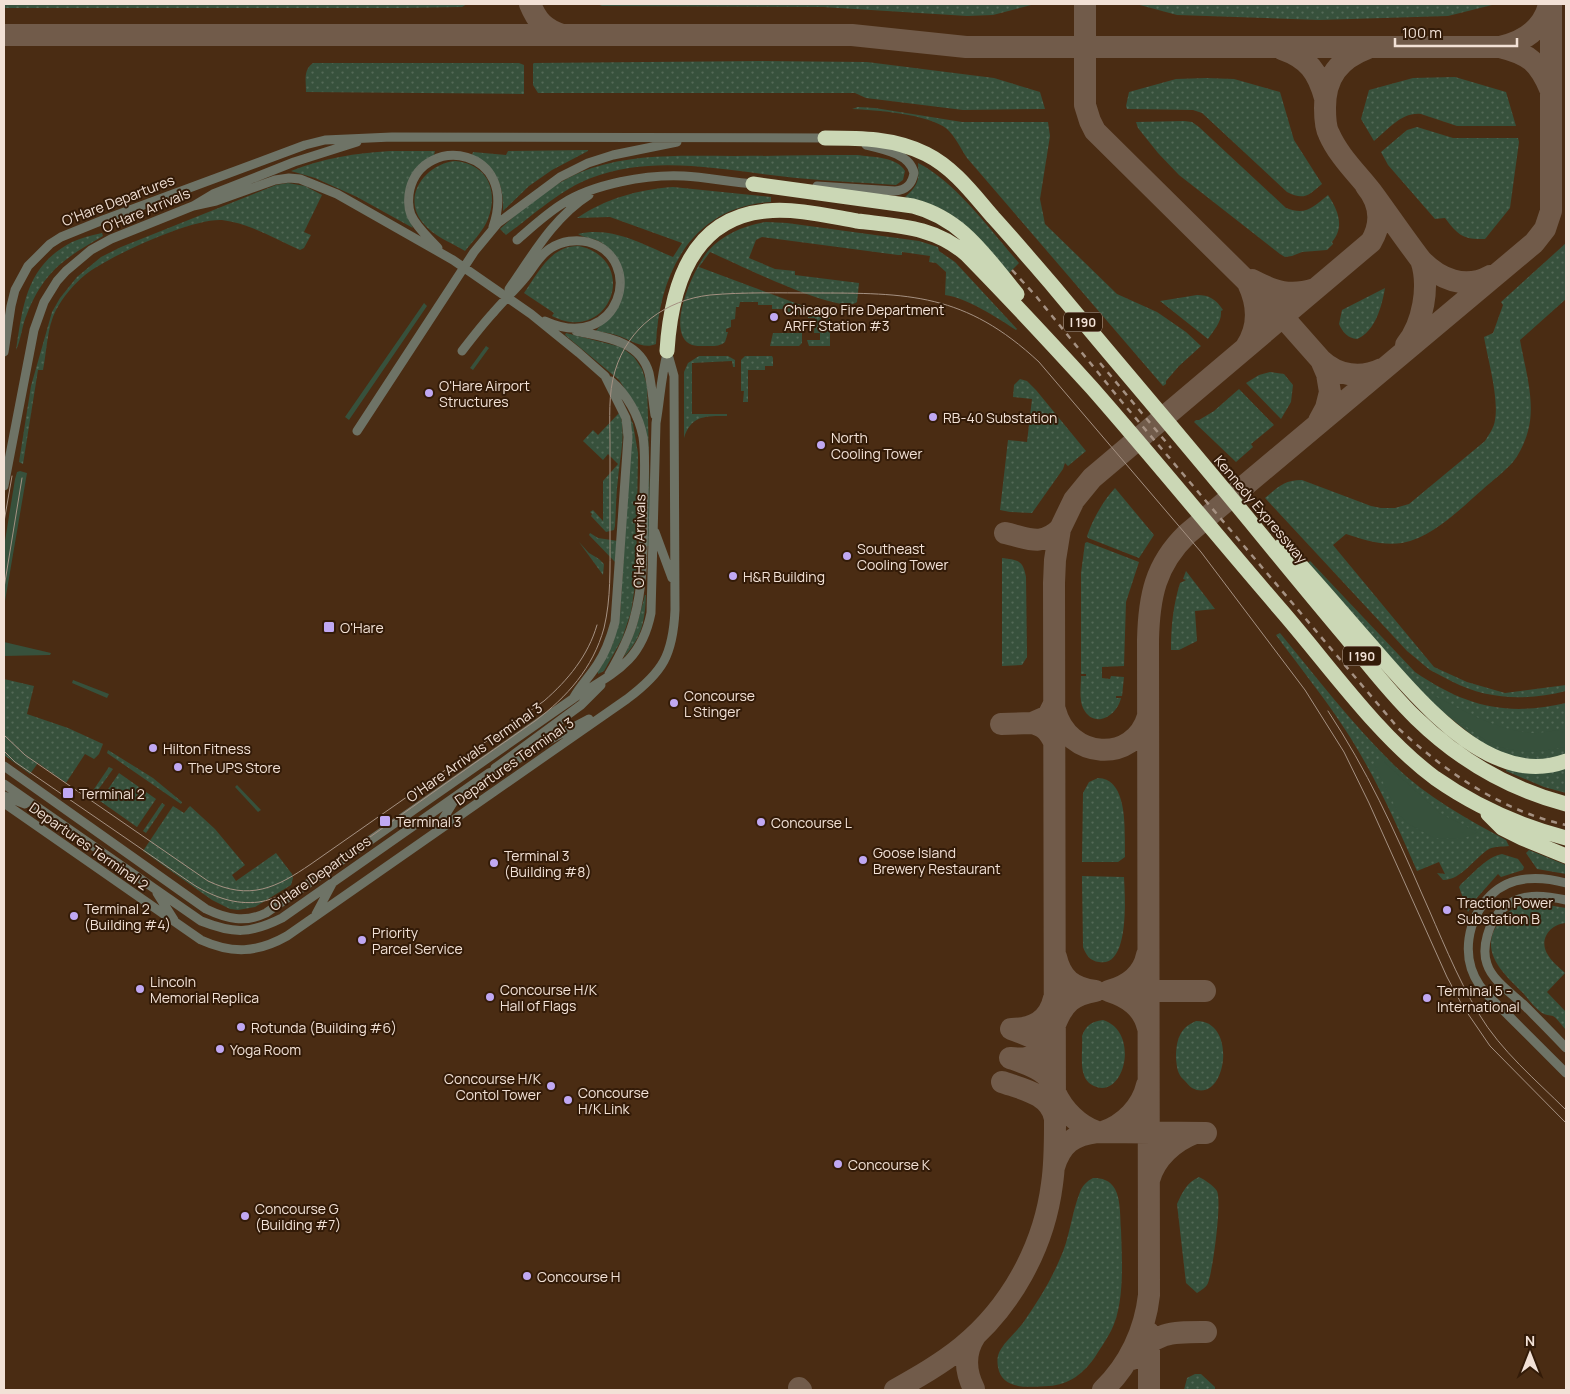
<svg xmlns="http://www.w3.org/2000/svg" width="1570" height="1394" font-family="Manrope,sans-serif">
<defs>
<pattern id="grass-dots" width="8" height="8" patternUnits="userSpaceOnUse" patternTransform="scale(1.25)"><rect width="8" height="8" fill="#37513c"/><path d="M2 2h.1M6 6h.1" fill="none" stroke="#546a57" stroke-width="1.8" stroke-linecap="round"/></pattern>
</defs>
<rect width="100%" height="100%" fill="#3d2512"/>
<path fill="#4a2c13" d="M4,4H1566V1390H4Z"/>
<path fill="url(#grass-dots)" d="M4,4H467L462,7L400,8H4Z
M597,4H596H1035L993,15L967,16L823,7L602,6Z
M1136,4H1496L1448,16L1319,20L1177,15Z
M760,61L867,62L994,78L1040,92L1045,109L963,110L866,98L855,93H538L533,85V64L534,63Z
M313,63H519L524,65V94L306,92C306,81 303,70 313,63Z
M1455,77L1506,92L1516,126H1457L1421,114C1401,112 1388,130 1374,141L1361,119L1369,90L1413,78Z
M1206,78L1234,79L1280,92L1294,140L1322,184C1309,195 1304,201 1287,192L1202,113L1193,110L1127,109L1126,106L1129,92L1176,79Z
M858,107L875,108L962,122H1048L1050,136L1040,199L1045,224L1117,294L1157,312L1186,332L1201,346L1179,366L1166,381V384L1163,386L967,158C961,149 955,136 947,129C929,114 875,110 852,109Z
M1184,121L1192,122L1199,127L1286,208C1306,216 1313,207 1328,195C1338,210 1345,227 1332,242L1333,244L1327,250L1302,252L1292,256L1285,257L1280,254L1179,175L1158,153L1138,128L1136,122Z
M1417,127L1453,138H1518L1519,142L1510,208L1485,239C1463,240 1458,235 1445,218L1435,219L1388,165L1381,152L1407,130Z
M390,151H435L434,155C405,175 399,196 413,228L357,197L315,178L291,171C323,158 356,153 390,151Z
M508,151L588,150V151L552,170L529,186L503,211C504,183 496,169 472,155L473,152L506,155Z
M857,155C872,157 898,157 905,171L903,180L896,185C857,182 818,181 779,176C716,169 652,155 591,178C561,189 531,217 506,235L500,229C526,205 558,179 592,168C638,153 688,156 735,156C776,156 817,155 857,155Z
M455,161C487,164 499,190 488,219C484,230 473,241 465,251C452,243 433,236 423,223C401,197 425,164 455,161Z
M918,163C956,182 991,231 1019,263L1009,273C985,244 962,214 924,202C918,199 911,199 905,197C919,185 919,180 918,163Z
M288,183L305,186L322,195L304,232L311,235L304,248L300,250C275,239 249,223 222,220C192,218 109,256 85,275C74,284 63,297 56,310C47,327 47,350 43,370H38L23,464L19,462L31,386L52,312L60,298L77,277L101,257L121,247L276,185Z
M673,187L771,197V202C692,207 659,273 656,344C643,350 629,339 616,335C610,333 603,332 596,331C601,323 612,319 617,309C630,287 623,259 602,243C595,238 584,238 578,234C612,226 642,244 673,257L682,243L610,217L577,218C607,198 637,190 673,187Z
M766,222L787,223L919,241L938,247L939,251L955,262L1017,329L1016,330C998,318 967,298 945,295L946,272L936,263L929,262L930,256L902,252V255H898L762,237L756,240L749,258L775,269L795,271V275L859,283L857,302C841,316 731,261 710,252L699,267L830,316V346H809L807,340H820V333H814L815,318H808V315H796V312H784V309H772V305H758V302H740L739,307H736L735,319L731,320V327L726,329V332H728L725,342C719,347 712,346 703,346C700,346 695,346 692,345C663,334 695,266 708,251C724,234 743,226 766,222Z
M102,233L103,236C65,258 44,271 27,314C22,325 21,340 16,350C23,305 26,266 72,242C81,238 92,235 102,233Z
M1566,243V299L1520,340C1525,369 1536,402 1528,431C1525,442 1520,453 1513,462C1504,472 1492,481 1482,490C1459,510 1433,537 1402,543C1383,546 1364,540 1346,534L1333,545L1434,667L1467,682L1505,693L1566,685V691C1526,701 1488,700 1451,681C1444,677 1437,674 1430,670C1422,664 1415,657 1407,651L1265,498C1278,487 1284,480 1302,480L1371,506L1381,508H1395L1409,504L1485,441C1489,434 1494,428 1495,420C1499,398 1488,360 1484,337L1493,333L1503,305L1501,302Z
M579,246C641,260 610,346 552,316L554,313L524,293C538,273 551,245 579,246Z
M1385,288C1382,306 1375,332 1357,339C1348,338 1343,333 1339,324L1342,310Z
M1197,295C1209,295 1216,299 1223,310L1221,311C1222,322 1214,330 1208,339L1160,301Z
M566,333L621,347L634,357L642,369L647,385L648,418L650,505L649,546H647V451L635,404L619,380L565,335Z
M773,333H802V343L799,346H770Z
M699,356H728L735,360V367H733L732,361L692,363V414H727V416C706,416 691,415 684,438V372L688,363Z
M745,356H772L773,358V366H765V370H748V402H743L744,391H741V360Z
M1270,372L1284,374L1293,385L1291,402L1281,419L1246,383L1259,375Z
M1020,379L1027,381L1036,390L1086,451L1068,466L1065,463L1063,469L1032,513L1010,512L1000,510L1008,440L1027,442L1032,399L1013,397L1014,385Z
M1239,389L1274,425L1251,444L1253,447L1236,462L1194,422L1196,420H1199L1214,411Z
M626,409L633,424L638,453L636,579L631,612L622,639L604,671L598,674V671L613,643L620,614L631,437Z
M620,412C626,436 620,455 618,479C616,495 616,511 615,526L614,530L606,532L591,516L592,514L590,512L593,510L603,521V481L618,464L608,454L603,460L583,441L593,430L598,435Z
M1115,488L1154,535L1139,558L1088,538L1087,536C1093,519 1103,501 1115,488Z
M590,533L598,538L618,541L615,562L589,535Z
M579,542L589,553L599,559L604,564L603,575Z
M1087,542L1139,562L1126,602L1124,666L1102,667V678L1110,679L1111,676L1124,677L1122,696H1116V698H1121C1117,716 1094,730 1083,708C1079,700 1081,685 1081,676H1086V674H1081V573L1085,543Z
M1002,558C1018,560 1023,560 1026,577L1027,657L1022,665L1002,666Z
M1310,561L1415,672C1465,706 1506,717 1566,703V755L1538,761L1514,758L1483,744L1434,705L1407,676L1308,563Z
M1186,571L1215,609L1195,611L1197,641L1179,650H1171C1171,627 1173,606 1180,583L1186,580L1183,579Z
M645,595H646C645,621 642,637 624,657L636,628Z
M1280,633C1317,678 1353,725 1395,766C1427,797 1467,819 1506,840L1509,846C1502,847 1495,846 1489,849C1474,858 1462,880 1443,880L1437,873L1445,874L1439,862L1417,871C1397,825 1377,780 1350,737C1328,702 1301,669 1276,635Z
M4,679L34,686L27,714L68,728L103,744L99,754L94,759L85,754L66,783L38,763L30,774L4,755Z
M108,750L153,778L182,802L181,804L107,753Z
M1566,766V793L1544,787L1506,771L1507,768Z
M109,767L113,769L93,797L90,795Z
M119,773L156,799L137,827L100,801Z
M1098,778C1130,779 1124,835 1125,857L1118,862H1082L1083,793L1089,782Z
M162,803L165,805L146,833L143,831Z
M173,806L184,813L190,806L215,829L245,865L232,875L236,881L276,853L292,874L293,878L291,885L255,907L238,910L230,909L212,900L143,851Z
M1529,850L1566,865V874L1537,869L1526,853Z
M1502,854L1518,859L1524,867L1523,870L1501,877L1498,874L1475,900L1468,912L1459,887L1461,884C1473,874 1486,857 1502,854Z
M1082,876L1124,877C1125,895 1130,968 1099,962C1090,961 1086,955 1083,947Z
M1530,902L1566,908V923C1550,924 1538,940 1548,955C1552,962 1559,967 1565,973L1547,992L1566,1012V1030C1562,1026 1558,1019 1553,1016C1550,1015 1545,1015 1542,1013C1535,1008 1529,1000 1523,993C1505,975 1479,953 1497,925C1505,912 1515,906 1530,902Z
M1103,1020C1141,1032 1124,1100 1094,1086C1089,1084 1085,1079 1084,1075C1080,1066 1083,1046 1082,1036C1086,1025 1091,1022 1103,1020Z
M1196,1021C1239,1020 1226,1106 1192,1088C1189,1086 1186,1082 1184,1080C1177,1074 1177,1067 1176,1059C1176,1041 1179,1028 1196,1021Z
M1199,1177C1205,1180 1213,1185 1217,1191C1222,1202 1213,1270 1208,1283C1206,1288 1201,1290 1197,1293L1186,1283L1177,1204C1182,1193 1187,1182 1199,1177Z
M1093,1178C1102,1178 1110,1180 1115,1189C1121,1200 1120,1218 1121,1230C1122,1260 1125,1304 1111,1331C1106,1340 1100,1349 1095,1357C1084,1373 1069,1385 1049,1386C1031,1387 1002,1391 998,1367C997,1361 997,1355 1001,1349C1007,1339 1018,1331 1025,1320C1038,1301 1050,1282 1059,1261C1070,1239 1071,1214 1080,1192C1082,1186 1087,1181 1093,1178Z
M1195,1374H1201L1215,1387V1390H1184L1187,1378Z"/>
<path fill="#37513c" d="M424,303L427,306L349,420L345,417Z
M486,346L489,348L473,370L470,368Z
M20,471L27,473L4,607V547L15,479L17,472Z
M4,642L51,653L50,655L4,656Z
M73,680L109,694L107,698L72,683Z
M1435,696C1466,712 1497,730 1532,733C1543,734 1555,729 1566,730V747C1552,749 1535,753 1520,751C1513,750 1501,748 1494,745C1482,739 1438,708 1435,696Z
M1376,760H1382L1441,814L1478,832L1462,839L1434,838L1409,824L1400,816L1374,764Z
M237,785L261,810L258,812L235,787Z"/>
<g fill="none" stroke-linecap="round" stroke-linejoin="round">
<path stroke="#715b4a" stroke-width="22" d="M530,4C537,21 544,29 562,35
M1085,4V105L1090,121L1095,131L1283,317L1321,360L1327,374L1330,392L1326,408L1319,421
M4,35H852L966,47H1500C1523,42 1543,29 1549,5
M1500,47C1529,54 1539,62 1551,91
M1368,48C1339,59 1325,77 1325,108C1325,116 1325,127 1329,134C1339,157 1359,175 1374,195C1390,217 1405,239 1421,260C1439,279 1465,290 1490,276
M1282,49C1308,58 1318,72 1325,98
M1252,280C1275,292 1290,297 1315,289
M1406,345C1423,324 1430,286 1421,260
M1246,347C1260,326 1258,304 1248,283
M1321,360C1338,376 1361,379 1382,369
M1005,533C1028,538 1041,547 1060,529
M1055,710C1068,760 1134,764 1148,716
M1001,724L1032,723
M1054,742C1049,731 1044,726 1032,723L1048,716L1054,704
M1147,955C1143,975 1128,986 1109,991C1128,997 1143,1007 1148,1028
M1056,957C1061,979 1073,988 1095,991C1085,993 1077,995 1070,1001C1046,1022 1057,1064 1010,1058C1022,1062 1036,1066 1046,1075C1051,1080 1052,1086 1055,1092C1063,1110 1079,1126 1097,1132
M1133,991H1205
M1052,1057C1045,1040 1027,1035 1011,1029C1032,1029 1049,1021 1054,998
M1002,1082C1022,1089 1051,1094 1055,1119
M1103,1132C1124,1125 1142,1107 1147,1085
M1054,1167C1061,1144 1073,1135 1097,1132L1206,1133
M1149,1180C1155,1158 1174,1141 1195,1133
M1132,1359C1158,1331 1170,1332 1206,1332
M799,1388L801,1390
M974,1389C965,1371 964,1353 975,1336
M895,1390C918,1377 941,1364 962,1347C1011,1307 1044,1247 1052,1184C1055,1164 1055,1143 1055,1123L1054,583L1055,560L1060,529L1074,500L1092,478L1371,242C1383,222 1380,203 1366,186
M1103,1390C1129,1365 1145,1331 1149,1295L1148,640C1149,597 1155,565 1187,534L1534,243L1545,229L1551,211V4
M1149,1390V1333"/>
<path stroke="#6e7366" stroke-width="9" d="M817,186L895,191C907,190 912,184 914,173C910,154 883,149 866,145
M193,206L216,201L275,180L289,178L300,179L337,194L453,260L531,314L579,353L605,376L626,418L628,437L615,622C611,637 606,652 597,665C590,676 581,685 574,697
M517,240C531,228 546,214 562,204C593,184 647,174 684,176C708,177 732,183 756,184
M438,248C429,238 417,228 411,215C408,208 408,197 410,189C424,133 520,148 493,227
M509,289C532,256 554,217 589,195
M576,331C604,337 640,340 649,373C652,387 653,402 655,415
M462,351C472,338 482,325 493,313C503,301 514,291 524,279C533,269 539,255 551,248C562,241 576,239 588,242C647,258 620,355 545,321
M4,352L11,306L15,290L28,266L50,244L61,237L103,220L305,145L325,140L392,137L829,138
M357,431L474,252L498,223L560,177L588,163L613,155L677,142
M4,486L34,330L44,302L57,281L66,271L91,250L111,239L193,206L213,194L294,162L357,142
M655,532L672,578
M609,674C619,657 629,639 634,619C645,580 643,538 644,498C644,478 646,456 643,437C639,416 627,394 611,381
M4,766L206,909C227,919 245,923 266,913L574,698C613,673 641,663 651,613L656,423C660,400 661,377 667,354
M495,768L581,705L601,685
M4,784L201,921C234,934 250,934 282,918L489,773L507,766L538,746L589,719
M4,796L25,804
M4,803L201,940C232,954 257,953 287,936L627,699C663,672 673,655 675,610L674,376L667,351
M438,827L456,798
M1566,883C1541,876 1511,875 1491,895C1467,919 1460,957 1480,986C1488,997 1500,1007 1509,1016C1528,1035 1547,1054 1566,1073
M157,893L174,920
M1566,900C1543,895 1520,892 1501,910C1489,923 1481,947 1487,964C1492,980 1511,993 1523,1004C1537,1018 1552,1033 1566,1048
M316,914L332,884"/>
<path stroke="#cbd7b5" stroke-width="15" d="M825,138C861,138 894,138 926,154C954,168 973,194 993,217C1014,240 1034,264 1054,287C1119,365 1185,442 1250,521C1281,559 1313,598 1345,636C1368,664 1390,693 1416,718C1458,759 1509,789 1566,804
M753,184L913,206C963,219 986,257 1017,294
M667,351C671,287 691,218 766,211C796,208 828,216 857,221C897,226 935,226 967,255C1009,298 1051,343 1092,388C1156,461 1217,536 1280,609C1328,664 1377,735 1435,778C1475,806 1520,826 1566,838
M1282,545C1314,579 1344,615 1375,650C1407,687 1454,742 1500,759C1522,768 1544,769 1566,761
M1488,814L1502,828L1522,838L1566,856"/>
<path stroke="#a59182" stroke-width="1" d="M4,522L12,476
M4,588L22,478
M1328,711C1367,770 1394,829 1422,894C1440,934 1456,976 1479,1014C1501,1051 1536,1080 1566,1110
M4,735L25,755L208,881C250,901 276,888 311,864L544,701C568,680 588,656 597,625
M4,751L15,762L194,885C214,897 235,905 259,902C293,897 341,857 370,837C425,798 480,759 535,721C567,697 593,668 604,628C611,599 610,568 610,538C610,506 610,474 610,442C610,419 608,394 615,371C628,327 666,300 710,295C744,292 779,293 813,293C909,293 965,293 1039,362L1201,552L1305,690L1344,752L1369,803L1447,977L1462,1005L1490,1046L1566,1123"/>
<path stroke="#a59182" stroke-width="2.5" stroke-dasharray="6 6" stroke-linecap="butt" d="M1012,270L1035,295L1122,402L1399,729C1447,773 1502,811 1566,825
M1100,363L1171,448"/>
</g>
<g fill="#c0a8f3" stroke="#331b08" stroke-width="2">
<circle cx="774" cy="317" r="5"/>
<circle cx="429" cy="393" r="5"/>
<circle cx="933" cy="417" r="5"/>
<circle cx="821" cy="445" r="5"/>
<circle cx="847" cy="556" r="5"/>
<circle cx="733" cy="576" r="5"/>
<rect x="323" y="621" width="12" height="12" rx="2.5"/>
<circle cx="674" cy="703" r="5"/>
<circle cx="153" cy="748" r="5"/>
<circle cx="178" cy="767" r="5"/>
<rect x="62" y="787" width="12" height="12" rx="2.5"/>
<rect x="379" y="815" width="12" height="12" rx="2.5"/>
<circle cx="761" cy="822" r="5"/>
<circle cx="863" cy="860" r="5"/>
<circle cx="494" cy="863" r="5"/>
<circle cx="1447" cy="910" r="5"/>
<circle cx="74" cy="916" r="5"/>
<circle cx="362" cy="940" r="5"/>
<circle cx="140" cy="989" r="5"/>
<circle cx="490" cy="997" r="5"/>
<circle cx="1427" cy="998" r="5"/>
<circle cx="241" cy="1027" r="5"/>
<circle cx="220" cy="1049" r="5"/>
<circle cx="551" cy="1086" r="5"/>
<circle cx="568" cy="1100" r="5"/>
<circle cx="838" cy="1164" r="5"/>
<circle cx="245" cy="1216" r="5"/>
<circle cx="527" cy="1276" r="5"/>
</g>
<g text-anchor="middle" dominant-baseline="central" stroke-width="4" stroke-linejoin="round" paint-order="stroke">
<g fill="#331b08" stroke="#b9a698" stroke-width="1">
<rect x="1064" y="312.5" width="38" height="19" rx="4"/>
<rect x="1343" y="646.5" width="38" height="19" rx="4"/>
</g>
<g font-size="12" font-weight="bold" fill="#f2e1d6">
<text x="1083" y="322">I 190</text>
<text x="1362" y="656">I 190</text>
</g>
<g font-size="14" fill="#f2e1d6" stroke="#331b08">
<text transform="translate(118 200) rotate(-21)">O'Hare Departures</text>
<text transform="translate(146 210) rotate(-23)">O'Hare Arrivals</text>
<text transform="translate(1261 509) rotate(50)">Kennedy Expressway</text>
<text transform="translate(639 541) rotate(-89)">O'Hare Arrivals</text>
<text transform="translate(474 752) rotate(-35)">O'Hare Arrivals Terminal 3</text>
<text transform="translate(514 761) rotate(-35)">Departures Terminal 3</text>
<text transform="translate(89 846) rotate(35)">Departures Terminal 2</text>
<text transform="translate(320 873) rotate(-35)">O'Hare Departures</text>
</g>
<g font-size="14" fill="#f2e1d6" stroke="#331b08" text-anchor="start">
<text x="784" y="309">Chicago Fire Department<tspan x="784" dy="16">ARFF Station #3</tspan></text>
<text x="439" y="385">O'Hare Airport<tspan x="439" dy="16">Structures</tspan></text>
<text x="943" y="417">RB-40 Substation</text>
<text x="831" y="437">North<tspan x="831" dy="16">Cooling Tower</tspan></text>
<text x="857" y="548">Southeast<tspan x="857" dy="16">Cooling Tower</tspan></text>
<text x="743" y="576">H&amp;R Building</text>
<text x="340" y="627">O'Hare</text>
<text x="684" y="695">Concourse<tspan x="684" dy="16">L Stinger</tspan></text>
<text x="163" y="748">Hilton Fitness</text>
<text x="188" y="767">The UPS Store</text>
<text x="79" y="793">Terminal 2</text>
<text x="396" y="821">Terminal 3</text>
<text x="771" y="822">Concourse L</text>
<text x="873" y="852">Goose Island<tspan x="873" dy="16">Brewery Restaurant</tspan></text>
<text x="504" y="855">Terminal 3<tspan x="504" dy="16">(Building #8)</tspan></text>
<text x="1457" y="902">Traction Power<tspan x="1457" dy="16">Substation B</tspan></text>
<text x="84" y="908">Terminal 2<tspan x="84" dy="16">(Building #4)</tspan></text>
<text x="372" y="932">Priority<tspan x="372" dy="16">Parcel Service</tspan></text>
<text x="150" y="981">Lincoln<tspan x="150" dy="16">Memorial Replica</tspan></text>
<text x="500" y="989">Concourse H/K<tspan x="500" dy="16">Hall of Flags</tspan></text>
<text x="1437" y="990">Terminal 5 -<tspan x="1437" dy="16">International</tspan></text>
<text x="251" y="1027">Rotunda (Building #6)</text>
<text x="230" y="1049">Yoga Room</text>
<text x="541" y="1078" text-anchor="end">Concourse H/K<tspan x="541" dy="16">Contol Tower</tspan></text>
<text x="578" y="1092">Concourse<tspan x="578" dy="16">H/K Link</tspan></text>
<text x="848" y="1164">Concourse K</text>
<text x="255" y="1208">Concourse G<tspan x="255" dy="16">(Building #7)</tspan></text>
<text x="537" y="1276">Concourse H</text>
</g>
</g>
<rect width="1570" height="1394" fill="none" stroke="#f2e1d6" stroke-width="10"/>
<g transform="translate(1530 1354)" stroke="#331b08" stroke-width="4" paint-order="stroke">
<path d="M0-4L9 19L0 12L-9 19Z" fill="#f2e1d6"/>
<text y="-8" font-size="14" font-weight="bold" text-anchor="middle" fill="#f2e1d6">N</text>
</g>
<path d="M1395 38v8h122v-8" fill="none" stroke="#f2e1d6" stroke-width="2.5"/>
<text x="1402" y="38" font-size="15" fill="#f2e1d6" stroke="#331b08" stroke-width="4" paint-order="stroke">100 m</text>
</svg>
